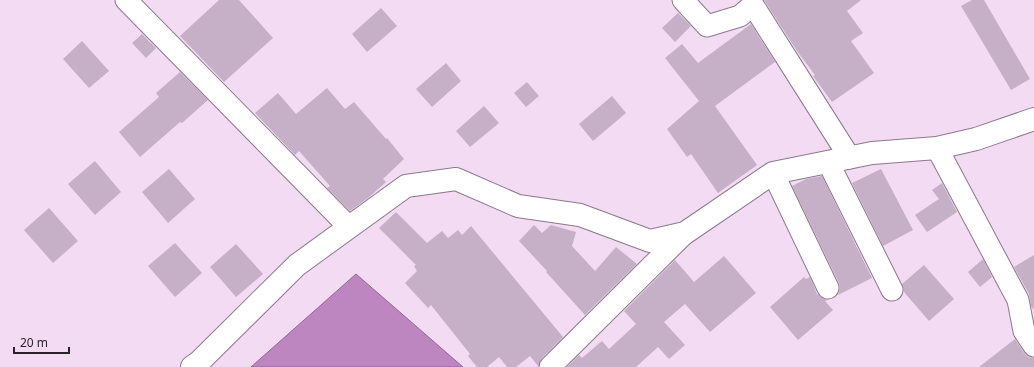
<svg xmlns="http://www.w3.org/2000/svg" width="1034" height="367" font-family="'Noto Sans',sans-serif">
<rect width="100%" height="100%" fill="#f2dbf3"/>
<path fill="#be86c0" stroke="#926893" d="M356,274L463,367H251Z"/>
<path fill="#c6b0c7" d="M219,0H239L273,38L224,82L180,36Z
M764,0H861L847,11L863,33L851,41L874,73L832,102L813,76L815,75L797,51Z
M972,0H984L1030,79L1011,90L961,6Z
M381,8L397,26L367,52L352,34Z
M678,13L691,26L675,42L662,28Z
M751,24L775,62L715,106L757,165L718,193L691,154L687,157L667,129L699,101L665,58L682,44L698,63Z
M142,34L156,48L146,58L132,43Z
M82,41L109,71L89,88L63,59Z
M446,63L461,81L432,107L416,89Z
M180,72L208,100L182,123L180,122L140,157L119,132L159,97L156,93Z
M527,82L539,96L526,107L514,93Z
M327,88L345,109L354,102L386,139L387,138L404,159L383,179L386,182L368,198L350,211L327,188L330,186L299,151L295,155L255,113L278,93L296,114Z
M612,96L626,113L593,141L579,124Z
M484,106L499,123L470,147L456,131Z
M95,161L121,192L95,215L68,184Z
M169,169L195,199L168,223L142,192Z
M881,169L913,230L883,246L852,183Z
M822,176L872,278L838,295L840,289L839,283L792,186L806,179Z
M942,183L957,212L927,232L915,215L939,199L932,190Z
M49,208L78,241L53,263L24,230Z
M396,212L427,243L442,231L448,238L458,230L462,235L471,226L563,337L542,358L538,366L530,356L516,367H507L499,357L487,367H477L468,356L470,354L431,305L428,308L405,283L417,271L414,266L416,265L379,228Z
M534,225L542,233L551,225L576,232L572,246L595,271L616,247L637,264L585,315L546,272L547,271L519,241Z
M175,243L202,273L175,297L148,266Z
M236,244L263,274L236,297L210,267Z
M1034,255V310L1031,306L1029,294L1014,267Z
M724,256L756,293L710,332L685,304L664,322L685,345L669,359L658,347L636,367H567L579,355L582,358L602,341L609,349L636,324L624,311L675,260L694,282Z
M983,259L992,277L980,287L968,272Z
M924,265L954,299L929,321L904,292L902,284Z
M804,277L806,279L810,277L817,294L822,298L828,300L825,301L833,310L798,340L770,307Z
M1015,339L1024,353L1028,357L1034,358V367H979Z"/>
<g fill="none" stroke-linecap="round" stroke-linejoin="round">
<defs>
<path id="street" d="M126,0L349,227
M683,0L707,26L740,16L753,5L850,158
M937,148L1018,300L1024,331L1034,346
M828,162L892,290
M773,173L828,288
M550,367L685,233"/>
<path id="secondary" d="M192,367L199,362L297,265L406,186L456,179L518,206L580,215L650,241L685,233L773,173L872,153L937,148L976,139L1034,119"/>
</defs>
<use href="#street" stroke="#8c788d" stroke-width="23"/>
<use href="#secondary" stroke="#8c788d" stroke-width="24"/>
<use href="#street" stroke="#fff" stroke-width="21"/>
<use href="#secondary" stroke="#fff" stroke-width="22"/>
</g>
<path d="M14 347v6h55v-6" fill="none" stroke="#2b232b" stroke-width="2"/>
<text x="20" y="347" font-size="12" fill="#2b232b" stroke="#f2dbf3" stroke-width="3" paint-order="stroke">20 m</text>
</svg>
